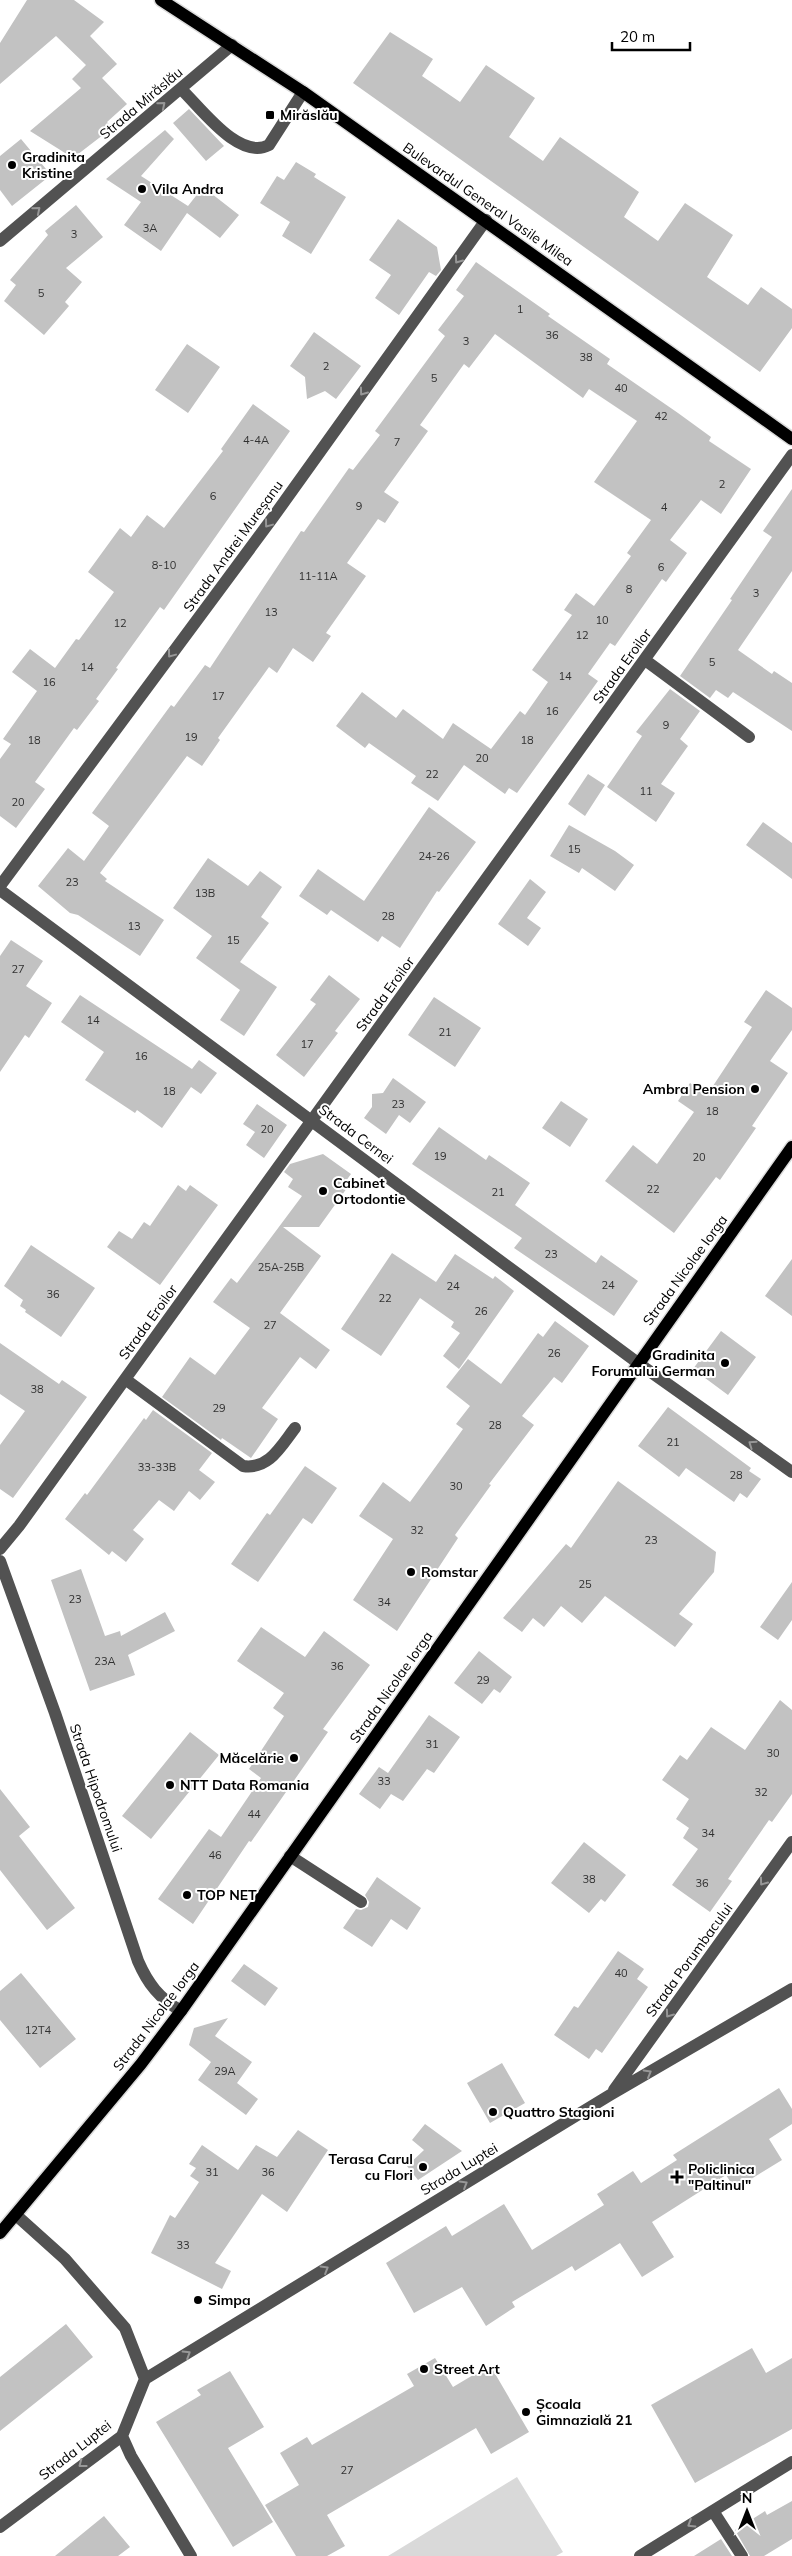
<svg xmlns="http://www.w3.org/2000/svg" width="792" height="2556" font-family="Mulish,sans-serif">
<rect width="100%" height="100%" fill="#fff"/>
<path fill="#d9d9d9" d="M517,2477L563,2552L556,2556H388Z"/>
<path fill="#c2c2c2" d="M27,0H74L104,22L90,36L117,64L102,78L127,104L107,122L112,128L73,158L30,131L81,88L72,79L86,65L56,36L0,84V43Z
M390,32L433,59L422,76L460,102L486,65L535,98L509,137L543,161L560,137L639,192L624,217L658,241L685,203L733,235L707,277L748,305L761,287L792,309V328L760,372L353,83Z
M189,109L224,146L206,161L173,123Z
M165,130L174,139L141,176L188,206L203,187L239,215L220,238L187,213L161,251L124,225L141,202L106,179Z
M21,139L51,175L12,206L0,190V156Z
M296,162L316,174L314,177L346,197L311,254L282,236L290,222L260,203L277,176L284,180Z
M76,205L103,237L66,268L82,282L65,302L69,306L44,335L4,301L16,285L10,280L48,235L45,231Z
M398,219L437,247L441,270L436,276L429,272L399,315L375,298L391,275L369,260Z
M476,262L550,314L548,316L610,359L607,364L678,413L711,437L709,441L751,469L721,514L701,500L670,540L687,553L666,582L662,579L615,646L610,643L588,674L598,681L517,793L509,788L505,794L464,765L438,801L411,783L416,776L369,743L365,748L336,726L362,692L396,718L403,709L443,739L453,723L491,749L520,711L525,715L548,682L532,670L572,615L564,610L576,593L594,606L631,556L627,553L651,520L594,482L637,421L589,389L583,398L495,334L469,368L464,364L420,425L428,431L384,492L399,502L385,523L378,519L347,563L366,576L326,633L331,636L313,662L293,648L277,673L269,667L218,738L220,740L202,766L187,756L100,873L107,879L105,881L164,920L140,956L78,915L70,913L38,886L68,848L84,861L109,826L92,813L171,705L174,707L205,665L210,668L301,531L304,532L349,468L353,470L380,435L375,431L445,336L438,330L464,296L456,290Z
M314,332L361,366L336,399L325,391L307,399L305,377L290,366Z
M187,344L220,367L188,413L155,390Z
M253,404L290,431L164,610L160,607L116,668L118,669L96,699L99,701L77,730L74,728L35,782L45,789L16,828L0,816V759L11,744L3,739L37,691L12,672L30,649L55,668L76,639L79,640L114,592L88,572L120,528L131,537L147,515L164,528L223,451L221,449Z
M792,489V571L738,650L772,674L774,671L792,683V731L733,692L728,698L716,690L710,698L680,676L732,600L730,599L772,537L763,531Z
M670,689L700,711L680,739L688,746L661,784L675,793L656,822L607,787L642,736L636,732Z
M588,774L605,785L585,816L568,804Z
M429,807L476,842L439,892L437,891L400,948L382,936L378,942L331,910L327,915L299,896L318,869L364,901Z
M763,822L792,843V879L746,845Z
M569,825L615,851L634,865L615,891L582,868L579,873L550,856Z
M208,858L248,886L260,871L282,887L261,917L269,923L240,962L277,987L244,1036L220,1020L240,990L196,958L212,936L173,908Z
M530,879L546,892L527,918L541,928L528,946L498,924Z
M11,940L43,961L26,986L52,1003L29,1038L25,1035L0,1072V956Z
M329,975L360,999L335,1031L338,1033L304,1077L276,1055L316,1004L310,1000Z
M766,990L792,1008V1030L770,1061L788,1073L752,1126L756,1128L720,1180L716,1177L674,1233L605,1181L633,1145L657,1164L694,1112L678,1101L690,1083L707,1095L752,1027L744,1022Z
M80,995L192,1069L199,1060L217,1073L201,1094L191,1087L162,1128L137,1110L135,1113L85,1080L104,1052L61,1022Z
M434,997L481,1028L455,1067L408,1035Z
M393,1078L426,1102L410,1123L399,1115L386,1134L364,1118L372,1107V1094L383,1093Z
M561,1101L588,1119L570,1147L542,1128Z
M257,1104L287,1125L264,1158L246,1145L255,1132L243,1124Z
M439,1127L486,1160L489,1155L530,1183L515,1205L596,1263L601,1255L638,1281L614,1316L514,1248L522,1238L412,1164Z
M323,1154L351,1174L343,1185L347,1188L319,1227H283L321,1256L280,1313L330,1350L316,1369L300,1357L262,1408L278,1419L251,1458L222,1438L221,1440L162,1397L190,1357L215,1375L250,1328L213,1302L231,1278L237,1283L302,1196L288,1187L293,1179L284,1172L290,1164Z
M178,1185L186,1191L190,1185L218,1205L160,1285L107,1247L119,1231L132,1239L144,1222L150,1226Z
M31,1245L95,1288L61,1337L25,1312L26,1310L20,1306L23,1300L4,1286Z
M392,1253L436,1282L455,1254L493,1279L495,1276L514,1291L459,1369L443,1356L460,1333L451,1327L454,1322L420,1298L381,1356L341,1329Z
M792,1259V1316L765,1296Z
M555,1321L589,1346L562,1383L554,1377L522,1416L534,1425L489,1484L491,1485L455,1535L458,1538L397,1631L353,1600L393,1539L359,1516L383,1482L410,1502L463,1429L456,1424L470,1406L446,1387L468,1359L501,1384L538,1333L543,1337Z
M721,1331L756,1357L728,1395L693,1369Z
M0,1343L59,1384L62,1380L87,1397L13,1498L0,1489V1445L25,1411L0,1394Z
M668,1407L751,1468L749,1471L761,1479L747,1498L740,1493L734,1502L686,1468L679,1477L638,1446Z
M153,1410L212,1453L199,1470L215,1482L200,1500L189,1491L174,1511L159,1500L133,1530L144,1539L126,1562L112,1551L109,1555L65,1519L85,1493L87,1495L144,1418L146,1420Z
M305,1466L337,1488L312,1524L303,1518L258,1582L231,1564L267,1513L270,1515Z
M618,1481L716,1552L714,1572L679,1614L693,1624L675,1647L605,1596L582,1623L561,1606L544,1627L533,1618L522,1632L503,1618L566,1544L571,1548Z
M81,1569L105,1636L120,1631L121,1636L165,1612L175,1631L128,1655L135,1675L90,1691L51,1580Z
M792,1582V1620L778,1640L760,1627Z
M261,1627L305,1657L324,1631L370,1665L323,1729L328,1732L251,1842L249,1841L193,1924L158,1899L209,1829L221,1837L261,1778L249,1769L284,1716L273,1708L284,1693L237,1661Z
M479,1651L512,1677L500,1693L494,1689L482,1704L454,1683Z
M780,1700L792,1710V1794L772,1822L769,1820L728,1879L732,1881L710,1912L672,1885L698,1849L683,1838L689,1828L676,1819L689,1799L662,1780L680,1755L687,1760L711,1727L745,1750Z
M429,1715L460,1737L434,1773L427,1769L403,1801L391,1794L380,1809L359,1794L379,1767L388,1773Z
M190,1732L219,1755L151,1839L122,1816Z
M0,1789L30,1827L19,1836L75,1908L47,1930L0,1870Z
M584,1842L626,1875L605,1902L601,1899L589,1913L551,1883Z
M377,1877L421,1908L407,1930L391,1919L372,1947L343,1928L356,1909L361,1910L368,1907L369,1902L365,1895Z
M618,1951L644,1969L637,1979L648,1987L602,2053L596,2049L589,2059L554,2035L574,2006L578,2008Z
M244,1964L278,1988L265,2006L231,1981Z
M21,1973L76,2039L40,2068L0,2020V1991Z
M228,2018L215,2036L252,2062L237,2083L258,2099L246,2115L198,2080L211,2062L189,2045L194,2028Z
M502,2063L525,2103L490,2123L467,2083Z
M779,2088L792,2109V2124L769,2139L782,2160L735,2189L726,2175L652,2222L674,2257L642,2277L620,2243L575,2271L572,2266L512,2302L515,2307L486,2326L462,2287L414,2313L386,2263L446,2226L452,2236L504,2204L532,2250L604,2205L597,2194L633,2171L641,2183L677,2160L673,2155Z
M425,2124L462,2151L418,2180L407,2166L424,2150L412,2140Z
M298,2130L328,2150L287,2212L262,2194L215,2263L231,2271L222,2289L151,2253L170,2215L175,2218L199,2182L190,2176L196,2168L189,2164L202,2145L238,2170L256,2145L277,2157Z
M66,2324L93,2357L0,2431V2377Z
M752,2348L766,2373L792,2358V2429L695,2483L651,2405Z
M435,2358L453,2387L490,2365L529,2432L491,2454L476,2428L327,2515L345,2546L327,2556H296L265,2505L299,2485L280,2453L307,2437L312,2445L414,2386L407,2374Z
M230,2371L264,2427L228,2448L273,2522L233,2547L156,2422L201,2395L197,2390Z
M792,2501V2539L764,2556H750L735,2530L765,2511L767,2515Z
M104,2516L130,2547L118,2556H55Z
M721,2539L732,2556H694Z"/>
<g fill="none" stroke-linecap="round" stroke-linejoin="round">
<defs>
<path id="major" d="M161,0L303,92L792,439
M0,2233L141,2064L181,2011L792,1147"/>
</defs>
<use href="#major" stroke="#dbdbdb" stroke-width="15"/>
<path stroke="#525252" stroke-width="12" d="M181,89C201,108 239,161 269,145L303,92
M0,241L232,45
M645,660L749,737
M0,886L274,516L486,220
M0,890L638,1363L792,1472
M125,1379L243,1466C269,1470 281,1446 295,1428
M0,1549L19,1526L792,455
M0,1561L55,1713L138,1961C148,1984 159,1998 181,2011
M290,1856L361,1902
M614,2090L792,1842
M16,2215L65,2259L125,2328L145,2379
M122,2436L131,2456L191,2556
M713,2511L742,2556
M0,2527L122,2436L145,2379L610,2095L792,1989
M640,2556L792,2462"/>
<use href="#major" stroke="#000" stroke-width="12"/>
</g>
<defs><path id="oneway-chevron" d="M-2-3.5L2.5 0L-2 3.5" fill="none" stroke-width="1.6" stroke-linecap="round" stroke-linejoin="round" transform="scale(1.25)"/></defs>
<g stroke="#979797">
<use href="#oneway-chevron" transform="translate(162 105) rotate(-40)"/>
<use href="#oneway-chevron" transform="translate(37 210) rotate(-40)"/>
<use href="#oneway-chevron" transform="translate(458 260) rotate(126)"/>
<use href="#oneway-chevron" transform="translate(363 392) rotate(126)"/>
<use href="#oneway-chevron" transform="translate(268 524) rotate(127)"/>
<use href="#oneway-chevron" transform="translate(171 654) rotate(127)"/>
<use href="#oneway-chevron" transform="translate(752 1444) rotate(-145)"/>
<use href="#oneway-chevron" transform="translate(763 1882) rotate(126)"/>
<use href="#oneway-chevron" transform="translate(669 2014) rotate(126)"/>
<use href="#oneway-chevron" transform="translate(648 2073) rotate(-30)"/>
<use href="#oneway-chevron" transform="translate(464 2184) rotate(-31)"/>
<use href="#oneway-chevron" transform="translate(325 2269) rotate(-31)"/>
<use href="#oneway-chevron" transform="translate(187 2354) rotate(-32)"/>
<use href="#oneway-chevron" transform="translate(82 2464) rotate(143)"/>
<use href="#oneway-chevron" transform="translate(691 2524) rotate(148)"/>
</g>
<g fill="#000" stroke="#fff" stroke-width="2">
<rect x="265" y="110" width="10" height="10" rx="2.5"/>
<circle cx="12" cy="165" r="5"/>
<circle cx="142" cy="189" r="5"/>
<circle cx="755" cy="1089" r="5"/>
<circle cx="323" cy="1191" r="5"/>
<circle cx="725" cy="1363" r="5"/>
<circle cx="411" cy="1572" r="5"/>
<circle cx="294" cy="1758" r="5"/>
<circle cx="170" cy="1785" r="5"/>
<circle cx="187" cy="1895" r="5"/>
<circle cx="493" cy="2112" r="5"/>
<circle cx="423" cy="2167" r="5"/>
<path d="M674.5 2169.5h5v5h5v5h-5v5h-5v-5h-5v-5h5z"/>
<circle cx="198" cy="2300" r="5"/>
<circle cx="424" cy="2369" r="5"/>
<circle cx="526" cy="2412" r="5"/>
</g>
<g text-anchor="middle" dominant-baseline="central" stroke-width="4" stroke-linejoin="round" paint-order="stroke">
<g font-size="11" fill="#303030">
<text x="150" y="228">3A</text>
<text x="74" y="234">3</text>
<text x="41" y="293">5</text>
<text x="520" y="309">1</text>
<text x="552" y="335">36</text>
<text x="466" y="341">3</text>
<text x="586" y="357">38</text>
<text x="326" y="366">2</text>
<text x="434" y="378">5</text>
<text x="621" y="388">40</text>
<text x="661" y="416">42</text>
<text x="256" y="440">4-4A</text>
<text x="397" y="442">7</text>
<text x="722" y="484">2</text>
<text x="213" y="496">6</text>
<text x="359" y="506">9</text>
<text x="664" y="507">4</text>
<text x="164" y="565">8-10</text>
<text x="661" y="567">6</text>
<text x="318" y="576">11-11A</text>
<text x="629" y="589">8</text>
<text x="756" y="593">3</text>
<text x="271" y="612">13</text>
<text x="602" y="620">10</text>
<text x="120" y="623">12</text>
<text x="582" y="635">12</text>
<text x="712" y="662">5</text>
<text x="87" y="667">14</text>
<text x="565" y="676">14</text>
<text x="49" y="682">16</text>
<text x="218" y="696">17</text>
<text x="552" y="711">16</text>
<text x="666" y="725">9</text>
<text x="191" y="737">19</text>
<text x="34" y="740">18</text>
<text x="527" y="740">18</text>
<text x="482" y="758">20</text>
<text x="432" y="774">22</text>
<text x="646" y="791">11</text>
<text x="18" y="802">20</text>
<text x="574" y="849">15</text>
<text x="434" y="856">24-26</text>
<text x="72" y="882">23</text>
<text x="205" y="893">13B</text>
<text x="388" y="916">28</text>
<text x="134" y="926">13</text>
<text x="233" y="940">15</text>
<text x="18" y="969">27</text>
<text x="93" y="1020">14</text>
<text x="445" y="1032">21</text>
<text x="307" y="1044">17</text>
<text x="141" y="1056">16</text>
<text x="169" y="1091">18</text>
<text x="398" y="1104">23</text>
<text x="712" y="1111">18</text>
<text x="267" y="1129">20</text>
<text x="440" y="1156">19</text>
<text x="699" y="1157">20</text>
<text x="653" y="1189">22</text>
<text x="498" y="1192">21</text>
<text x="551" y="1254">23</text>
<text x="281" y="1267">25A-25B</text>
<text x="608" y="1285">24</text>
<text x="453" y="1286">24</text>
<text x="53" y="1294">36</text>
<text x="385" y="1298">22</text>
<text x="481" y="1311">26</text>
<text x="270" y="1325">27</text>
<text x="554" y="1353">26</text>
<text x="37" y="1389">38</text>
<text x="219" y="1408">29</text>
<text x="495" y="1425">28</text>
<text x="673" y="1442">21</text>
<text x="157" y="1467">33-33B</text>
<text x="736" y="1475">28</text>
<text x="456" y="1486">30</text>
<text x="417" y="1530">32</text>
<text x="651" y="1540">23</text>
<text x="585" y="1584">25</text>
<text x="75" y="1599">23</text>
<text x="384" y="1602">34</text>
<text x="105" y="1661">23A</text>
<text x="337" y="1666">36</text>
<text x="483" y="1680">29</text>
<text x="432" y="1744">31</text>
<text x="773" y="1753">30</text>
<text x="384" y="1781">33</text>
<text x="761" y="1792">32</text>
<text x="254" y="1814">44</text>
<text x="708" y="1833">34</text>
<text x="215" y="1855">46</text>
<text x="589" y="1879">38</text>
<text x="702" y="1883">36</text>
<text x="621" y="1973">40</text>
<text x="38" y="2030">12T4</text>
<text x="225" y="2071">29A</text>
<text x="212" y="2172">31</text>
<text x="268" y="2172">36</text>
<text x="183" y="2245">33</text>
<text x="347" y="2470">27</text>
</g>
<g font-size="14" fill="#000" stroke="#fff">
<text transform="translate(141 103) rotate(-40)">Strada Mirăslău</text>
<text transform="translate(488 204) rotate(35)">Bulevardul General Vasile Milea</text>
<text transform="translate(233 546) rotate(-54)">Strada Andrei Mureșanu</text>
<text transform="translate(622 666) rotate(-54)">Strada Eroilor</text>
<text transform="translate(385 994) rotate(-54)">Strada Eroilor</text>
<text transform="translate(356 1134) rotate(37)">Strada Cernei</text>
<text transform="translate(685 1270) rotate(-54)">Strada Nicolae Iorga</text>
<text transform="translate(148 1322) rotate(-54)">Strada Eroilor</text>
<text transform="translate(391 1687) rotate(-55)">Strada Nicolae Iorga</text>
<text transform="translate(96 1788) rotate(71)">Strada Hipodromului</text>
<text transform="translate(689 1960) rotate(-54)">Strada Porumbacului</text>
<text transform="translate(156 2016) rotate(-53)">Strada Nicolae Iorga</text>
<text transform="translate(459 2169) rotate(-31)">Strada Luptei</text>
<text transform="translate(75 2450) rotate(-38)">Strada Luptei</text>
</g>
<g font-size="14" font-weight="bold" fill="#000" stroke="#fff" text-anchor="start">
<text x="280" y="115">Mirăslău</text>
<text x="22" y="157">Gradinita<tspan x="22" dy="16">Kristine</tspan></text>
<text x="152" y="189">Vila Andra</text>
<text x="745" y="1089" text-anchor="end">Ambra Pension</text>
<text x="333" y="1183">Cabinet<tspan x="333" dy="16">Ortodontie</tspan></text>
<text x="715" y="1355" text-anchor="end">Gradinita<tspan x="715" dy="16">Forumului German</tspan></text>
<text x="421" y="1572">Romstar</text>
<text x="284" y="1758" text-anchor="end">Măcelărie</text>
<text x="180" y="1785">NTT Data Romania</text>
<text x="197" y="1895">TOP NET</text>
<text x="503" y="2112">Quattro Stagioni</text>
<text x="413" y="2159" text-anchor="end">Terasa Carul<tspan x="413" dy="16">cu Flori</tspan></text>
<text x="688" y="2169">Policlinica<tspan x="688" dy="16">"Paltinul"</tspan></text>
<text x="208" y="2300">Simpa</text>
<text x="434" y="2369">Street Art</text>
<text x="536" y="2404">Școala<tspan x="536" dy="16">Gimnazială 21</tspan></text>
</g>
</g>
<g transform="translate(747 2511)" stroke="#ffffff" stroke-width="4" paint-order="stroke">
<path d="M0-4L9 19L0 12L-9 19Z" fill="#000000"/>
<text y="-8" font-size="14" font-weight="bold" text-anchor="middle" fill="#000000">N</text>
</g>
<path d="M612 42v8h78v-8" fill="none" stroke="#000000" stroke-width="2.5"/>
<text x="620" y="42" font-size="15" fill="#000000" stroke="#ffffff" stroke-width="4" paint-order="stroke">20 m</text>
</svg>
